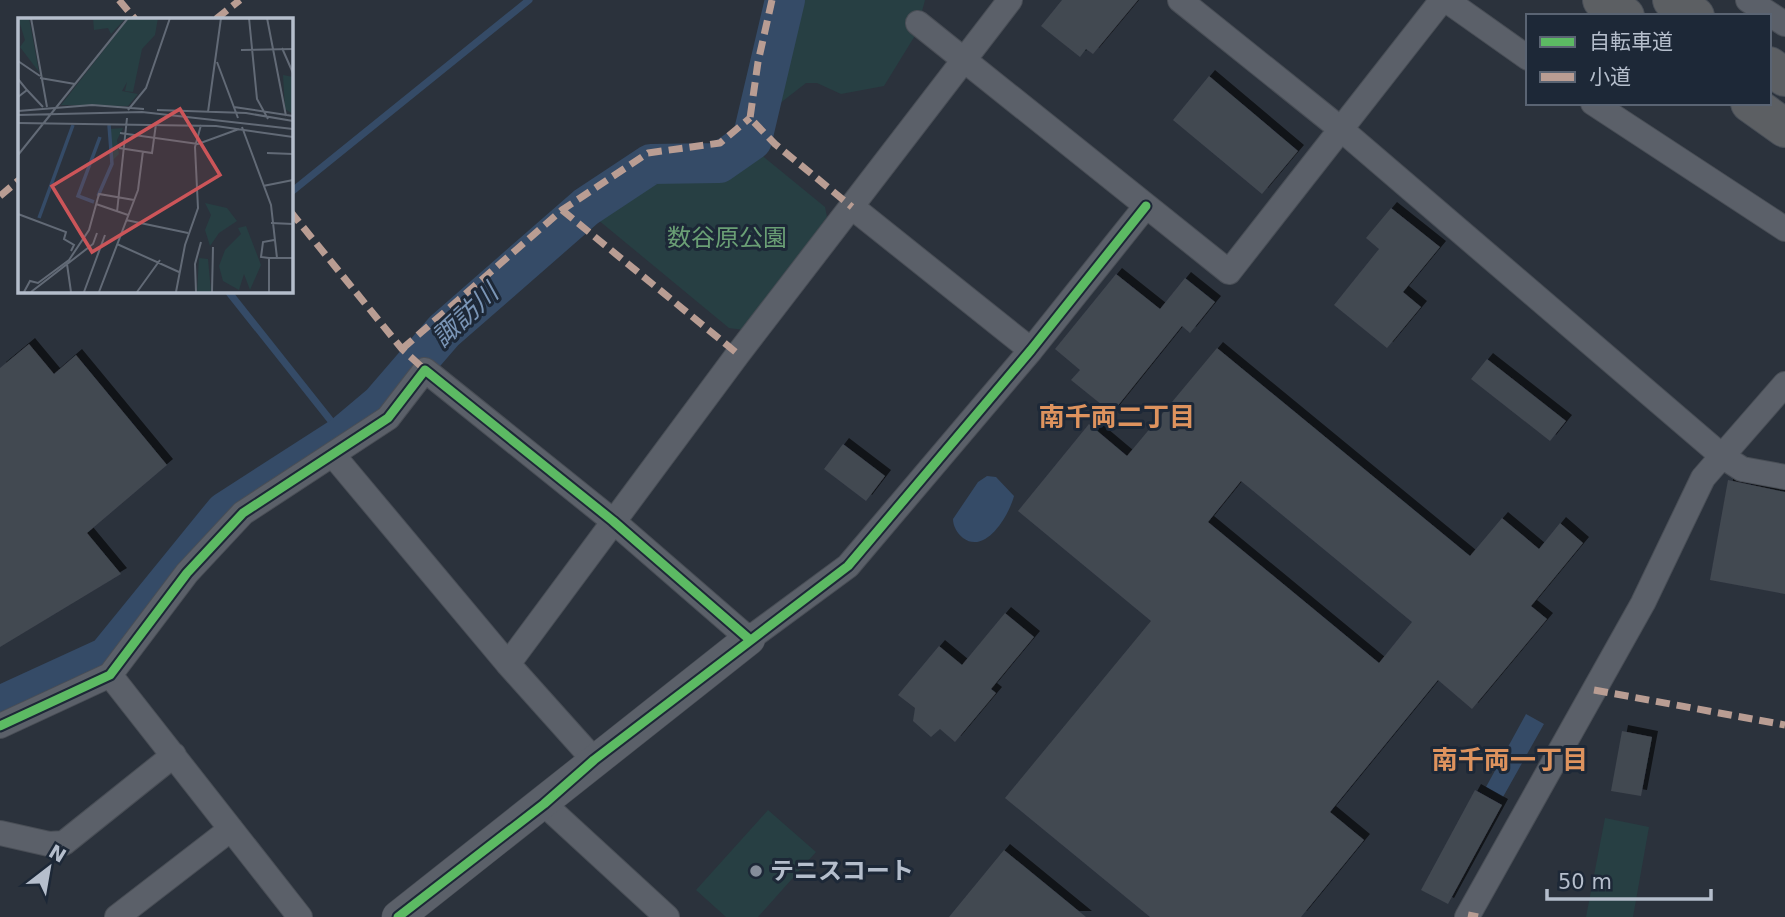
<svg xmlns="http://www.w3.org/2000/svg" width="1785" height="917" font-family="'DejaVu Sans','Noto Sans JP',sans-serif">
<defs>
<filter id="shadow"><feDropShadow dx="6" dy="-6" stdDeviation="0" flood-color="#0009"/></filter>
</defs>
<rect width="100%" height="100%" fill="#2b323c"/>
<path fill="#273f43" d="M795,0H925L916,34L884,86L841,94L817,83H806L770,111Z
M748,151L759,153L825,207L827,217L744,330L729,328L597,219V210L649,179L669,173L717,170Z
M768,810L816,852L758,917H726L696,890Z
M1605,818L1649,827L1633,917H1586Z"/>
<path fill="#354b67" d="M987,476L996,477L1014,496C1009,515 986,555 963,538C957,533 953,526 953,519L978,482Z
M1526,714L1544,724L1503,797L1486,787Z"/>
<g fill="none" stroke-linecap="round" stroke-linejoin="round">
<path stroke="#354b67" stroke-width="7" d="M290,193L529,0
M227,290L343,436"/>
<path stroke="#354b67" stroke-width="40" d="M0,706L107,657L225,512L343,436L381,404L444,331L586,207L651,164L719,163L752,140L785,0"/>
</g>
<path fill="#424851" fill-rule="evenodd" filter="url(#shadow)" d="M1062,0H1138L1093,54L1086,49L1080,57L1041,26Z
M1209,76L1298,151L1262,194L1173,120Z
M1391,208L1440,247L1403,292L1421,307L1387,348L1334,305L1379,249L1366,238Z
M1116,274L1160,309L1185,278L1215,302L1190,333L1182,326L1112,413L1071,380L1080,370L1055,349Z
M29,344L54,374L76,355L167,465L87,533L121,574L0,647V368Z
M1217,348L1470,556L1502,518L1539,549L1560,523L1583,543L1531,606L1547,619L1472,709L1438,680L1330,812L1364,840L1301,917H1150L1005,798L1151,621L1018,511L1089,424L1127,456ZM1241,481L1412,622L1379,663L1208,522Z
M1487,359L1566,421L1550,441L1471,379Z
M843,444L885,476L866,501L824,469Z
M1728,480L1785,492V594L1710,580Z
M1005,613L1034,637L991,689L996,693L955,742L940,729L931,737L913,721L915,708L898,695L939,646L962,665Z
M1622,731L1652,737L1641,796L1611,791Z
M1475,790L1502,805L1448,904L1421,890Z
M1004,850L1086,917H949Z"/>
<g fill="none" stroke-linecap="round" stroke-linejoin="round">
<defs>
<path id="minor" d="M1180,0L1342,130L1722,456L1742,469L1785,477
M1446,0L1528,58
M1748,0L1785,24
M918,23L1229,272L1442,0
M1593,103L1785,229
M852,207L1031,350
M333,455L508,664L594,760
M508,664L738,354L1010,0
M110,675L300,917
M0,726L110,675L187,573L243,513L388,418L425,370L613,521L749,639L848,566L1031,350L1146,206
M544,804L667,917
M0,833L49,844L64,843L174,755
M117,917L231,829
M1467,917L1643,603L1703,478L1785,384"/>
<path id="tertiary" d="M398,917L749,639"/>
<path id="motorway" d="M1602,0L1625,16
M1672,0L1695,16
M1769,66L1785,77
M1750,103L1785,128"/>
</defs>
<use href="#minor" stroke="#494e56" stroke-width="26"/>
<use href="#tertiary" stroke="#494e56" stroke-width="33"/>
<use href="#motorway" stroke="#484e57" stroke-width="40"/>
<use href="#minor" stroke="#5b6069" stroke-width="24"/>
<use href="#tertiary" stroke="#5b6069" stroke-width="32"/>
<use href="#motorway" stroke="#5c5f63" stroke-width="38"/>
<path stroke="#b99d93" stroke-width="7" stroke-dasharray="14 7" stroke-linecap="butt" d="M119,0L135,19
M772,0L758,62L750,118L775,144L852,207
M216,19L240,0
M0,196L19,180
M562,210L738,354
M290,211L402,349L425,370
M402,349L562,210L648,153L720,143L750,118
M1594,690L1785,725
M1468,915L1478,917"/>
<defs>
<path id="cycleway" d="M0,726L110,675L187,573L243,513L388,418L425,370L613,521L749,639
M398,917L544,804L594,760L848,566L1031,350L1146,206"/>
</defs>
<use href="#cycleway" stroke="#1d2837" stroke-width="13"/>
<use href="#cycleway" stroke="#5cba63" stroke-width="9"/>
</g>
<circle fill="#858d9a" stroke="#1d2837" stroke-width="2.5" cx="756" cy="871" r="7"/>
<g text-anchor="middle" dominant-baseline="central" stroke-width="6" stroke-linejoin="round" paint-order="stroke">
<g font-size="24" fill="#6a9f75" stroke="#1d2837">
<text x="727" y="238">数谷原公園</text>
</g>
<g font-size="24" font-weight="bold" fill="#b5becc" stroke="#1d2837" text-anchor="start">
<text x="770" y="871">テニスコート</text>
</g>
<g font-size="26" font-style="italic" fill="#7a95b6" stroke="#1d2837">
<text transform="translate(465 315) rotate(-43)">諏訪川</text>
</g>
<g font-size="26" font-weight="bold" fill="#de935e" stroke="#1d2837">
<text x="1117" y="417">南千両二丁目</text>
<text x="1510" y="760">南千両一丁目</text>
</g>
</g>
<g transform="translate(18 18)">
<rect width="275" height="275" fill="#2b323c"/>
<path d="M0,0H11L21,54L2,29L7,22ZM75,0L88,2L108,0L93,16L90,10L76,12ZM111,0H140L137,17L124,31L115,74L107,73L109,64L104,73L120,76L110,88L43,87ZM265,57L275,59V96L267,91ZM105,110L99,122L101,136L94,143L91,111ZM187,185L209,190L219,203L201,215L192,228L187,212L193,197ZM228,208L243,247L232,272L226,256L221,272L205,263L201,248L207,232L223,216L220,210ZM181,240L190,241L193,274H179Z" fill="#273f43"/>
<path fill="none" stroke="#354b67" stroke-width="3.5" d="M80,178L94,146L91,107M76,184L60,178L82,119M21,200L55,107"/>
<path fill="none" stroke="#626a76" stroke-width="2" d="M13,0L29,89M231,0L239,81L250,101M249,0L268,98M264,30L275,55M223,32L275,31M0,43L22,58M199,44L220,100M22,60L57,66M0,61L9,72L0,79M9,72L25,89M216,89L275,98M110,92L128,70L152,0M139,92L228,95L275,103M0,93L74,87L126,91M190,94L203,0M0,97L124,94L275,111M0,105L198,108L275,119M224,109L253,187L259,240M102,115L180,126L221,111M101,130L134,135L138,106M249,135L275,136M0,137L110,0M245,168L275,162M78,186L110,197M99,194L109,100M0,196L48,214L46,221L56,227L53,233M108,202L170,215M253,205L275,206M99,226L161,254M251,240L243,239L245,224L256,222M49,246L53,274M6,274L12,263L20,265L51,242L71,212L81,176L116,182M13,274L75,226L79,215M66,274L87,217M81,274L120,172L125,133M119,274L142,242M158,274L167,227L180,190L177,129L183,107M178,274L177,246L183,224M194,274L195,229M251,274V240H275"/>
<path fill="#cc5559" fill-opacity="0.15" stroke="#cc5559" stroke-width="3.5" d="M162,91L202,157L74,234L34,168Z"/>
<rect width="275" height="275" fill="none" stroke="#b5becc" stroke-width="3.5"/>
</g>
<rect x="1526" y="14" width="245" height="91" fill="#1d2837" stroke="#5a6473" stroke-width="2"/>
<rect x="1540" y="37" width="35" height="10" fill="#5cba63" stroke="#5a6473" stroke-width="2"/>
<text x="1589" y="49" font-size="21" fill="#b5becc">自転車道</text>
<rect x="1540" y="72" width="35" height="10" fill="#b99d93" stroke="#5a6473" stroke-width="2"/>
<text x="1589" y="84" font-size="21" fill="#b5becc">小道</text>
<g transform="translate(49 868) rotate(31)" stroke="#1d2837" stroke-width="5" paint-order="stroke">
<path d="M0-5L12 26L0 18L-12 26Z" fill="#b5becc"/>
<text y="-10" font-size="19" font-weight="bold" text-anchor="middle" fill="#b5becc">N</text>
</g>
<path d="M1547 889v10h164v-10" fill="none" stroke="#b5becc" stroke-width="3.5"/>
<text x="1558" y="889" font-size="21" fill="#b5becc" stroke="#1d2837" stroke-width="5" paint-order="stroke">50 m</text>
</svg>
